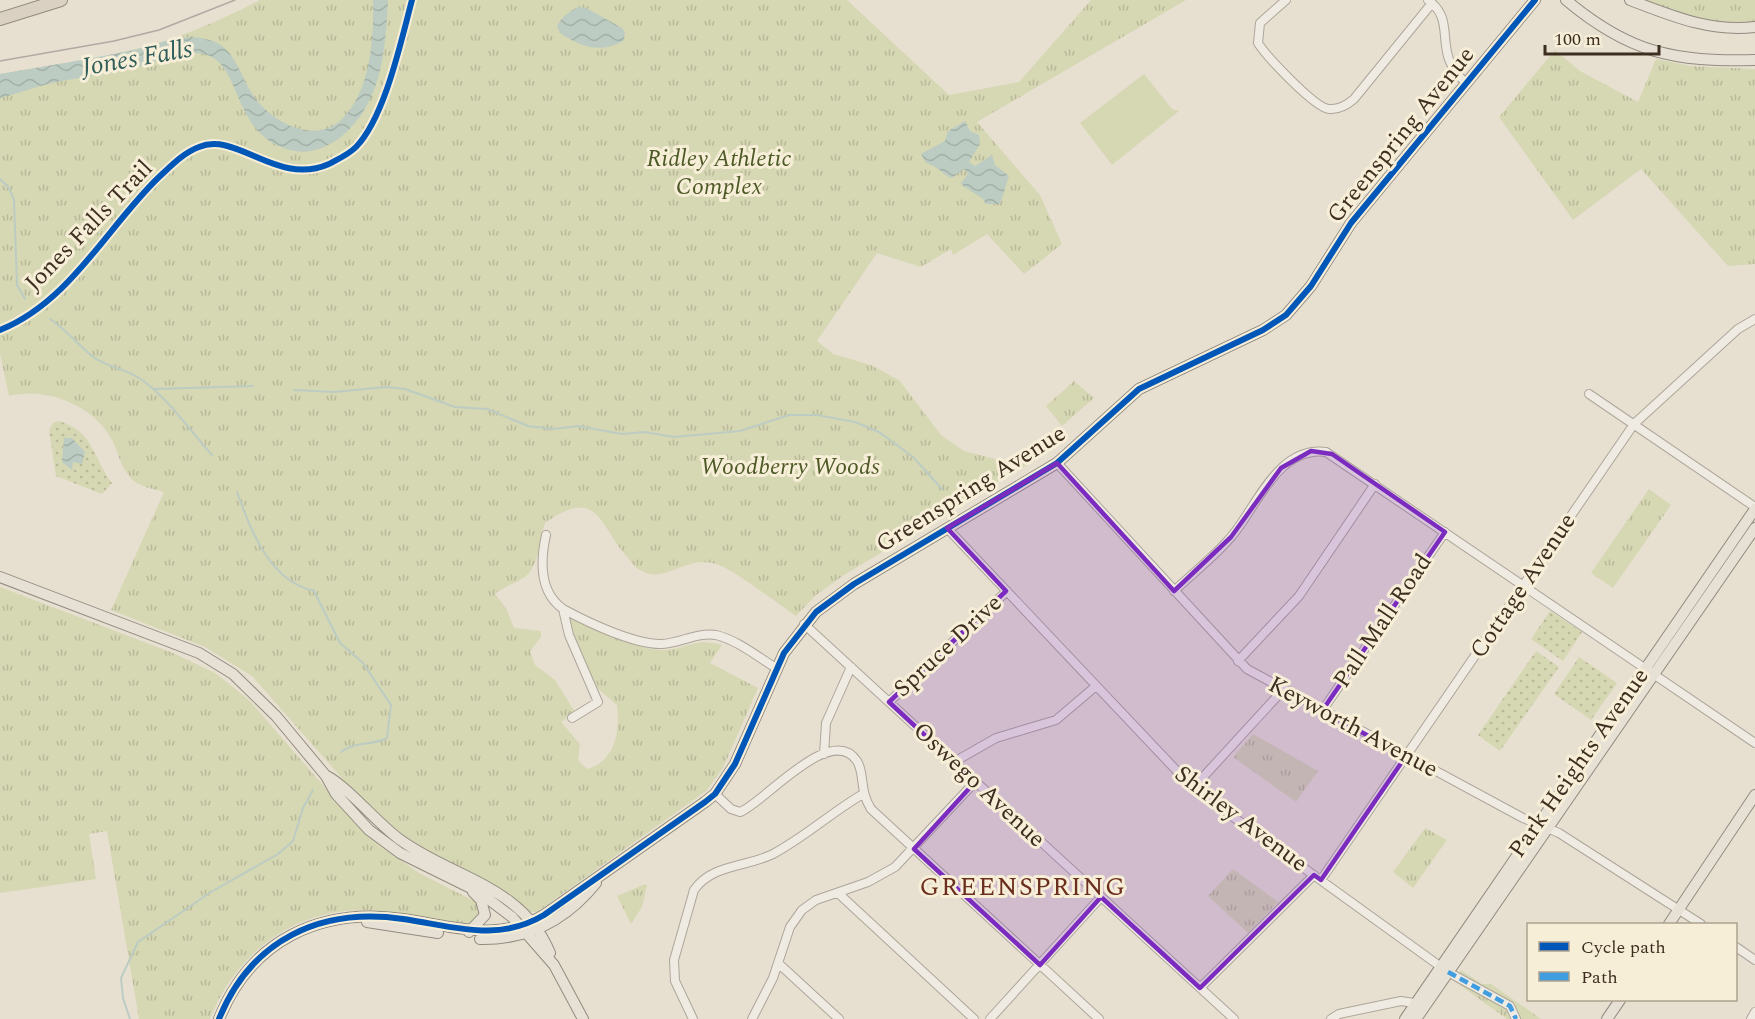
<svg xmlns="http://www.w3.org/2000/svg" width="1755" height="1019" font-family="Spectral,serif">
<defs>
<pattern id="park-tufts" width="24" height="20" patternUnits="userSpaceOnUse" patternTransform="scale(1.5)"><rect width="24" height="20" fill="#d6d7b3"/><path d="M3 7l-1-3M5 7V3M7 7l1-3M15 17l-1-3M17 17v-4M19 17l1-3" fill="none" stroke="#b9b99a"/></pattern>
<pattern id="garden-dots" width="8" height="8" patternUnits="userSpaceOnUse" patternTransform="scale(1.5)"><rect width="8" height="8" fill="#d6d7b3"/><path d="M2 2h.1M6 6h.1" fill="none" stroke="#b9b99a" stroke-width="1.8" stroke-linecap="round"/></pattern>
<pattern id="water-waves" width="16" height="10" patternUnits="userSpaceOnUse" patternTransform="scale(1.5)"><rect width="16" height="10" fill="#bcccc2"/><path d="M0 5q4-4 8 0t8 0" fill="none" stroke="#a2b0a6"/></pattern>
</defs>
<rect width="100%" height="100%" fill="#e7e0d1"/>
<path fill="#d6d7b3" d="M1144,74L1172,109L1179,111L1112,165L1080,123Z"/>
<path fill="url(#park-tufts)" d="M260,0H847L949,95L1019,82L1091,0H1186L977,122L1040,195L1062,244L1024,274L987,234L953,255L951,249L921,267L877,253L817,341L833,354L871,365L899,380L941,435L964,451L1003,461L1048,452L844,575L815,596L796,616C776,603 739,573 719,565C686,552 666,586 640,570C635,568 631,561 627,557C598,523 598,486 545,523C540,538 539,563 528,574C519,583 505,585 495,594L506,608L514,628L541,631V637L530,651L535,665L555,680L575,712L561,722L580,744L578,760L587,769C616,761 620,731 617,705L597,688L588,675L567,619V615C593,626 637,651 664,650C689,649 694,637 722,645L710,663L758,688L723,768L706,791L537,912H530L488,882L407,839L370,810L252,676L205,647L111,610L164,492C155,489 145,488 137,483C121,472 120,456 112,440C95,406 46,386 9,396L0,354V74C45,66 91,60 136,49C179,39 221,20 260,0Z
M1639,0H1755V23L1713,24Z
M1555,50L1580,71L1638,102L1656,59L1691,66L1755,69V264L1728,266L1641,169L1573,220L1499,117Z
M1074,381L1094,398L1062,426L1046,406Z
M1649,489L1671,505L1613,588L1591,573Z
M0,587L173,653L215,673L249,700L354,821L380,846L419,873L476,902L480,915L469,925C429,919 387,908 346,911C283,917 232,961 210,1019H139L107,831L89,834L96,879L0,893Z
M1253,734L1318,771L1296,802L1233,757Z
M1425,828L1447,840L1413,888L1393,872Z
M1233,869L1278,902L1248,933L1208,896Z
M645,884L647,885L642,907L631,924L617,896Z
M1461,970L1482,984H1491L1541,1019H1507L1454,981Z"/>
<path fill="url(#garden-dots)" d="M59,421C95,432 92,457 112,483L102,494L56,476L49,430L53,423Z
M1550,611L1582,632L1563,661L1531,639Z
M1536,651L1559,667L1500,751L1478,735Z
M1579,657L1617,683L1591,720L1554,694Z"/>
<path fill="url(#water-waves)" d="M373,0H388C385,50 383,102 341,137C328,147 311,154 295,151C230,139 244,63 204,54C183,49 157,62 137,67C108,75 77,77 48,84C32,88 16,94 0,98V74C45,66 90,59 134,50C161,44 181,32 209,40C235,46 240,76 253,95C271,122 314,145 341,120C371,92 374,38 373,0Z
M579,7L586,8L622,28L625,32L623,41C600,54 581,47 560,33L557,26C562,17 569,11 579,7Z
M965,121L970,131L979,135L980,144L969,162L975,166L992,155L995,165L1009,176L1000,204H986L982,198L963,186L961,183L968,174L964,169L952,178C940,174 942,168 926,163L921,154L945,141L948,131Z
M64,438H72L85,452L82,464L73,462L72,470L62,462Z"/>
<g fill="none" stroke-linecap="round" stroke-linejoin="round">
<path stroke="#bcccc2" stroke-width="2" d="M0,179L9,188L14,200L17,285L25,299
M50,319C67,330 77,344 92,356C107,368 126,368 142,380C170,400 189,430 212,455
M154,389L253,386
M294,390L334,392L386,387L405,389L455,407L487,409L528,426L553,429L578,426L622,434L645,432L674,437L740,431L789,415H817L855,422L879,432L913,457L942,489
M237,492C251,530 269,581 314,591L340,643L363,663L391,705L387,738C372,746 355,741 341,752
M130,1019L123,998L121,978L138,942L211,892L278,854L293,841L303,808L313,790"/>
<defs>
<path id="minor" d="M1286,0L1260,23L1258,43C1266,56 1315,108 1329,109C1339,110 1347,105 1354,99L1432,3
M1428,0C1459,22 1430,52 1466,83
M1589,394L1755,507
M1057,463L1247,669L1523,818L1559,833L1701,924
M947,528L1193,788L1448,972L1510,1006L1516,1019
M546,535C540,562 539,592 563,609C587,622 635,645 662,644C681,643 697,632 716,635C737,640 758,657 776,668
M1174,591C1193,573 1214,557 1231,537C1257,507 1277,446 1326,452L1755,743
M563,609L569,635L598,702L572,718
M804,624L1234,1019
M1238,661L1299,596L1375,484
M889,702L1007,591
M1322,711L1445,532
M824,754L826,723L851,667
M954,762L996,738L1056,720L1096,686
M1193,788L1283,690
M715,794L731,809L740,812C764,803 831,722 857,761C865,774 859,790 871,809L1099,1019
M1321,880L1634,424L1738,329L1755,319
M838,893L974,1019
M1736,947L1755,960
M778,963L839,1019
M1200,988L1314,875
M693,1019L675,981L674,960L694,890C712,864 747,867 773,854C805,837 832,812 863,794
M752,1019L773,978L790,927L802,910L816,900L868,882L895,867L975,782
M990,1019L1101,897
M1331,1019L1339,1014L1401,1001L1420,1004
M1751,1019L1755,1012"/>
<path id="major" d="M1566,0C1629,53 1674,62 1755,60
M1630,0C1672,16 1709,32 1755,27
M0,577L199,653L233,674L276,716L326,776L336,794L369,830L400,853L479,892L512,917L554,965L583,1019
M327,776C350,789 375,821 399,839C452,878 522,885 550,953
M367,922L438,933
M1669,924L1755,795
M469,932L485,915L481,900L473,892
M480,939C527,940 566,920 596,883
M219,1019C251,940 320,907 403,919C453,926 497,943 544,915L705,802L715,794L735,764L784,653L816,612L854,584L1057,463L1139,389L1263,330L1286,315L1311,286L1351,223L1535,0
M1405,1019L1755,509
M1416,1019L1755,528
M1607,1019L1620,1000"/>
<path id="highway" d="M0,19L61,0"/>
</defs>
<use href="#minor" stroke="#ada599" stroke-width="10"/>
<use href="#major" stroke="#928b80" stroke-width="12"/>
<use href="#highway" stroke="#928b80" stroke-width="14"/>
<use href="#minor" stroke="#efebe3" stroke-width="8"/>
<use href="#major" stroke="#e6e1d4" stroke-width="10"/>
<use href="#highway" stroke="#dad1c2" stroke-width="12"/>
<path stroke="#afaaa2" stroke-width="1.5" d="M0,61L114,41L159,30L235,0"/>
<path stroke="#3f9de0" stroke-width="4.5" stroke-dasharray="9 4.5" stroke-linecap="butt" d="M1448,972L1510,1006L1516,1019"/>
<defs>
<path id="cycleway" d="M0,330C70,302 107,227 159,177C171,166 183,153 199,147C237,131 277,187 329,164C338,159 348,155 356,147C385,117 401,41 412,0
M219,1019C251,940 320,907 403,919C453,926 497,943 544,915L705,802L715,794L735,764L784,653L816,612L854,584L1057,463L1139,389L1263,330L1286,315L1311,286L1351,223L1535,0"/>
</defs>
<use href="#cycleway" stroke="#f7eed8" stroke-width="10"/>
<use href="#cycleway" stroke="#0057b8" stroke-width="6"/>
</g>
<path fill="#7b2cbf" fill-opacity="0.2" stroke="#7b2cbf" stroke-width="4.5" stroke-linejoin="round" d="M1311,451L1332,454L1445,532L1322,711L1406,756L1321,880L1314,875L1200,988L1101,897L1040,965L914,849L975,782L889,702L1006,591L947,528L1057,463L1174,591L1231,537L1281,468Z"/>
<g text-anchor="middle" dominant-baseline="central" stroke-width="6" stroke-linejoin="round" paint-order="stroke">
<g font-size="24" fill="#3d2e20" stroke="#f7eed8">
<text transform="translate(1401 135) rotate(-51)">Greenspring Avenue</text>
<text transform="translate(89 226) rotate(-46)">Jones Falls Trail</text>
<text transform="translate(971 489) rotate(-32)">Greenspring Avenue</text>
<text transform="translate(1523 586) rotate(-56)">Cottage Avenue</text>
<text transform="translate(1383 621) rotate(-56)">Pall Mall Road</text>
<text transform="translate(948 646) rotate(-43)">Spruce Drive</text>
<text transform="translate(1353 727) rotate(28)">Keyworth Avenue</text>
<text transform="translate(1579 763) rotate(-55)">Park Heights Avenue</text>
<text transform="translate(979 785) rotate(43)">Oswego Avenue</text>
<text transform="translate(1241 819) rotate(37)">Shirley Avenue</text>
</g>
<g font-size="24" font-style="italic" fill="#4d5a26" stroke="#f7eed8">
<text x="719" y="159">Ridley Athletic<tspan x="719" dy="28">Complex</tspan></text>
<text x="790" y="467">Woodberry Woods</text>
</g>
<g font-size="26" font-style="italic" fill="#2f5d5a" stroke="#f7eed8">
<text transform="translate(137 58) rotate(-10)">Jones Falls</text>
</g>
<g font-size="26" letter-spacing="1.5" fill="#6b2e1e" stroke="#f7eed8">
<text x="1023" y="887">GREENSPRING</text>
</g>
</g>
<rect x="1527" y="923" width="210" height="78" fill="#f7eed8" stroke="#ada18e" stroke-width="1.5"/>
<rect x="1539" y="942" width="30" height="9" fill="#0057b8" stroke="#ada18e" stroke-width="1.5"/>
<text x="1581" y="953" font-size="18" fill="#3d2e20">Cycle path</text>
<rect x="1539" y="972" width="30" height="9" fill="#3f9de0" stroke="#ada18e" stroke-width="1.5"/>
<text x="1581" y="983" font-size="18" fill="#3d2e20">Path</text>
<path d="M1545 45v9h114v-9" fill="none" stroke="#3d2e20" stroke-width="3"/>
<text x="1554" y="45" font-size="18" fill="#3d2e20" stroke="#f7eed8" stroke-width="4.5" paint-order="stroke">100 m</text>
</svg>
